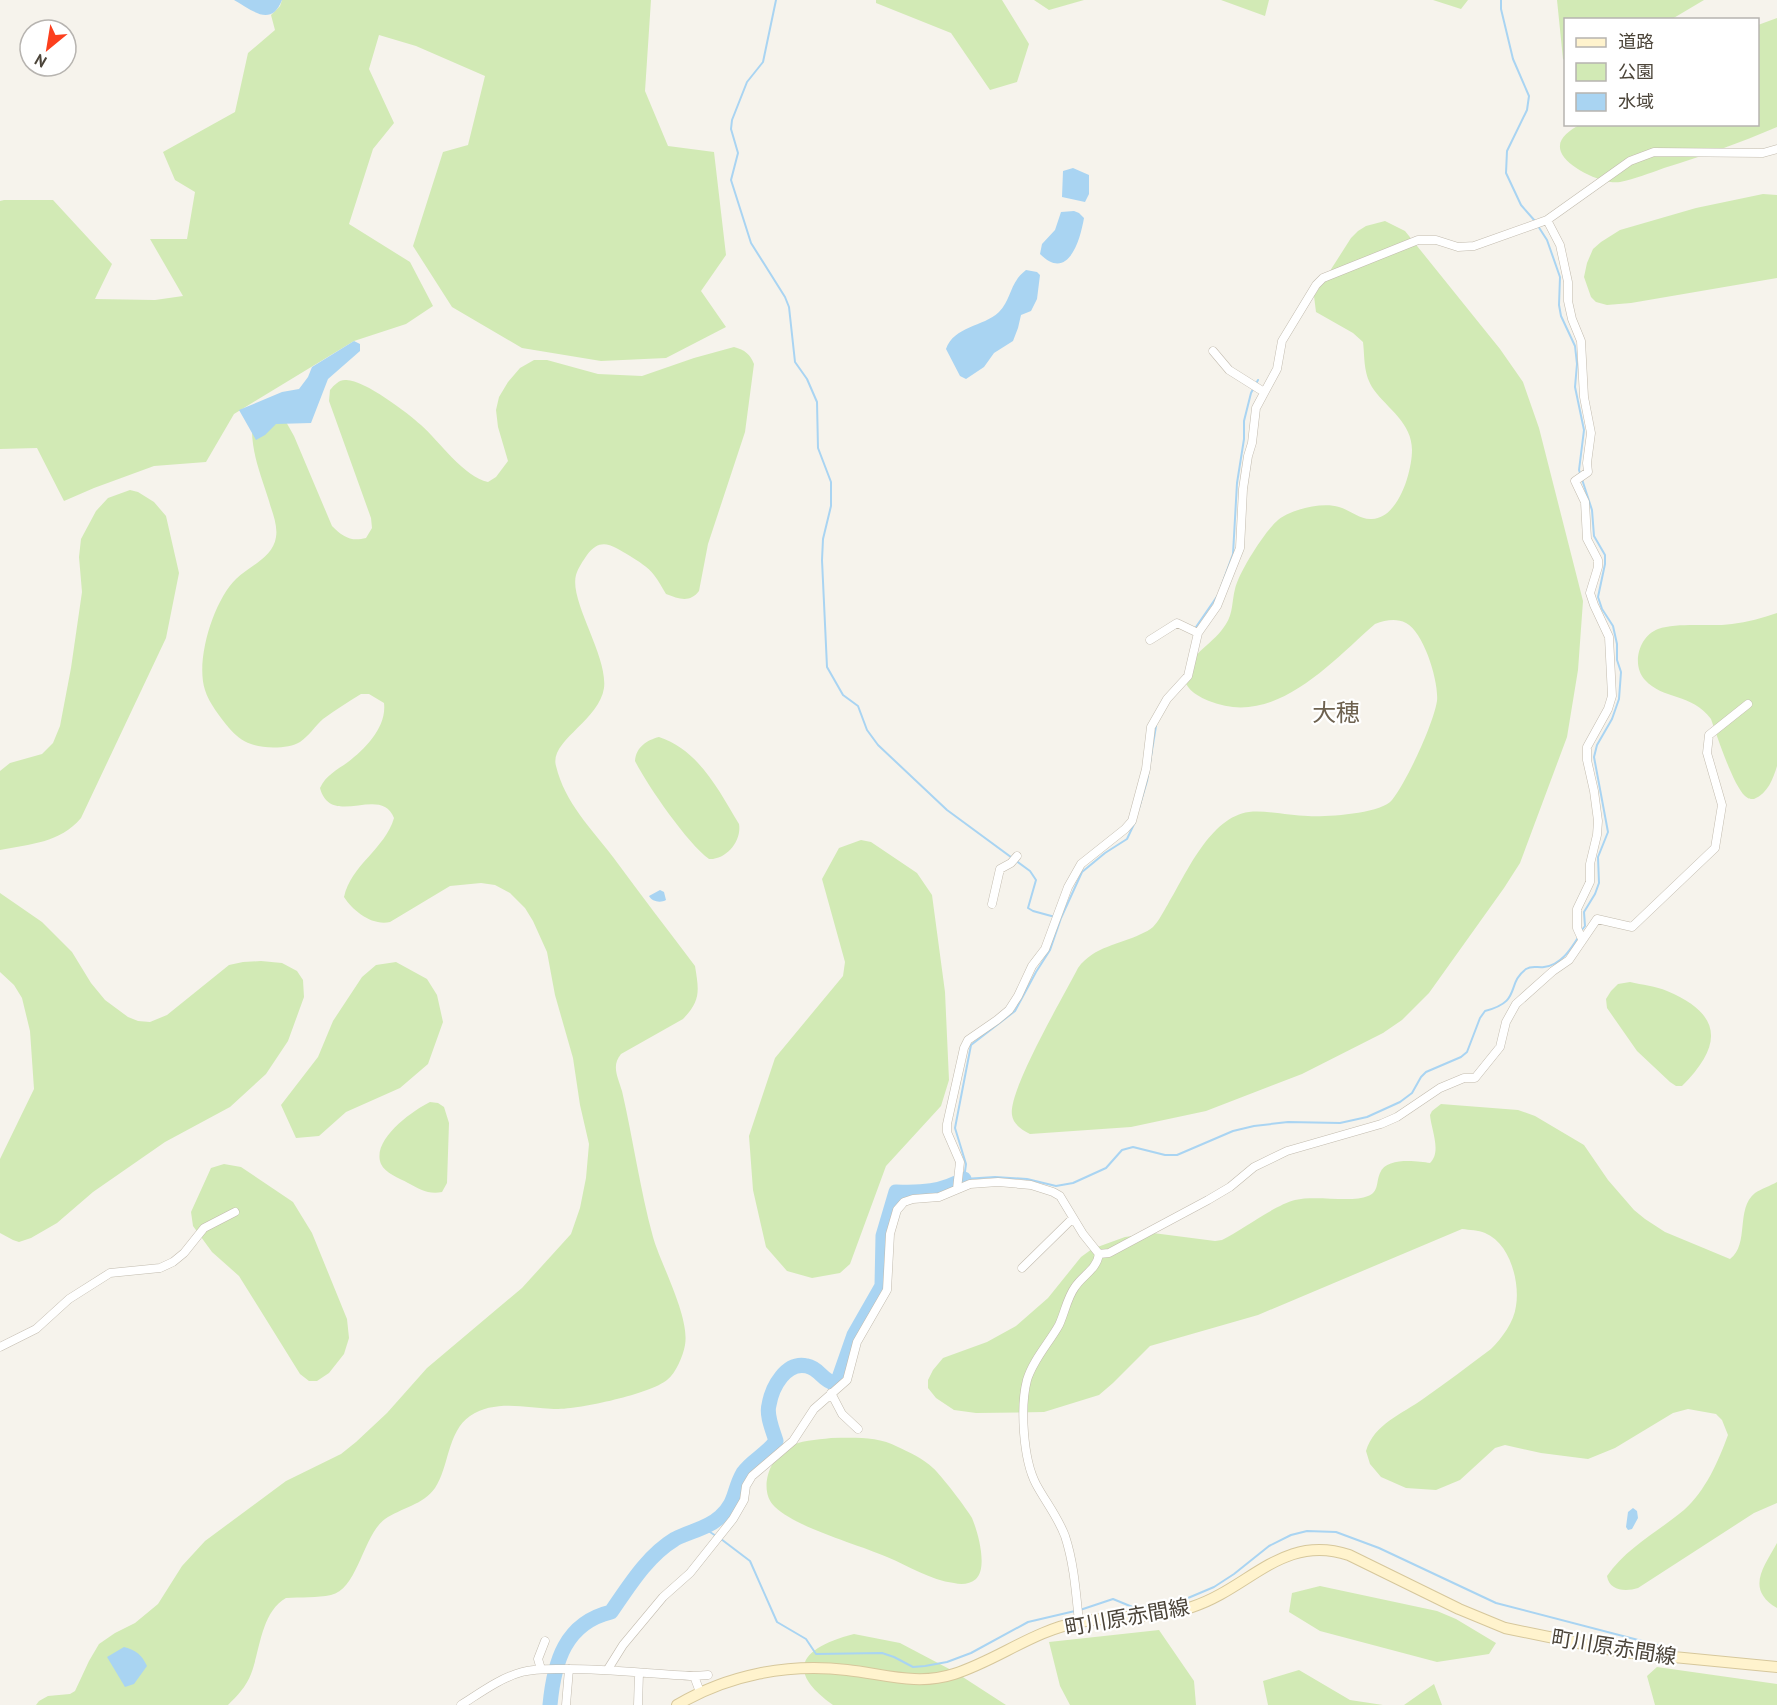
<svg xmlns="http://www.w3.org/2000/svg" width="1777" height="1705" font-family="'PT Sans','Noto Sans JP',sans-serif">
<rect width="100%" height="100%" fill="#f6f3ec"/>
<path fill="#d2eab5" d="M282,0H651L645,91L668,146L714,152L726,255L701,291L726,327L666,358L601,361L522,348L452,307L413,246L443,152L468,145L485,76L416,46L379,35L369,69L394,123L373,149L349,224L410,262L433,306L406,324L354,341L234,414L206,462L154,466L94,488L64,501L37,448L0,449V201L4,200H53L112,264L95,299L155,300L183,296L150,239H187L195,192L175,180L163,152L235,112L248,53L275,30L271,15L280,6Z
M876,0H1002L1029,44L1017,82L990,90L951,33L876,3Z
M1034,0H1084L1049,10Z
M1221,0H1269L1265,16Z
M1433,0H1468L1461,9Z
M1557,0H1704L1672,19L1566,20L1565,60L1563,59Z
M1777,18V127C1740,143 1703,156 1664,168C1650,173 1635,179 1620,182C1605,185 1567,168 1561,152C1556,139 1569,131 1579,125L1758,124V25Z
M1763,194L1777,195V278L1631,303L1607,305L1596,302L1591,297L1584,277L1587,263L1593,249L1601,242L1620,230L1696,208Z
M1385,221L1405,231L1500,349L1523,382L1539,428L1583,601L1578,670L1567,737L1520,863L1504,888L1429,993L1402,1020L1383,1033L1302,1074L1206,1111L1131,1127L1030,1134C1022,1130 1013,1124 1012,1115C1008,1090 1065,994 1078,968C1094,946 1119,945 1141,934C1145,932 1150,930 1153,927C1159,921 1163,912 1168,904C1186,874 1210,817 1249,812C1267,810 1290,816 1308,816C1326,817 1381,814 1392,800C1407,781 1433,725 1437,701C1439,682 1424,632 1406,623C1396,618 1386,620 1375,624C1330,663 1275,728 1209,701C1197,696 1185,689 1184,676C1191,652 1214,644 1226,624C1233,614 1232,600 1235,589C1239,572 1265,531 1278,520C1292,509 1322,502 1339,507C1350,510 1360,520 1372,519C1399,518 1412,471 1412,450C1412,423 1388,409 1374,390C1363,374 1365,359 1363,342L1353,333L1316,312L1314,296L1351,238L1358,231L1366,226Z
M734,347C745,350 750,354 754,364L745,432L708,544L699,591C690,603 679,599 666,594C662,588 659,581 654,575C648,567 638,561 630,556C613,546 601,536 587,555C583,561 578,568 576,575C569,601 608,656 604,688C599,721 549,741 556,766C565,803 591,828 613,857C640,894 668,930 695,966C699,991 701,1000 683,1019L621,1054C611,1066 618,1077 622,1091C633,1139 640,1189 653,1237C661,1265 690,1317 685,1345C683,1356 676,1373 667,1380C650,1394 577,1410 554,1409C527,1408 495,1399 470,1416C447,1432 449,1468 435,1488C423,1505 401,1508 385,1519C363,1535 358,1589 331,1595C317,1598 301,1597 286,1598C261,1612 260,1651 251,1674C246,1687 237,1696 228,1705H36L39,1701L48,1696L70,1694L75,1691L89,1661L99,1644L115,1633L135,1623L158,1604L182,1566L205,1541L286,1481L341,1454L356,1442L387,1413L427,1368L522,1288L571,1234L580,1208L586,1178L589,1144L580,1105L573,1058L555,995L547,952L533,921L525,908L510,893L495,885L481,883L450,886L390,922C372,926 353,911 344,897C351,865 385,849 394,818C381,784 331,829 320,788C326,775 337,770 348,762C365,749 387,727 384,703L369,694H361C348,702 335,710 323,719C315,726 309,736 300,742C289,749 263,749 251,744C242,741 235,735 229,728C220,717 209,703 205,690C195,660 214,600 236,579C249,566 273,558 276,537C278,525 272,512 269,501C262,478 252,455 252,430L285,420L294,436L332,526C343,537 351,542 366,538L372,528L371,518L329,401L330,390C334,385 339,380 345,380C362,378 408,413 421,425C439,441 464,477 488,482L496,477L508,461L498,427L496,410L499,397L508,382L520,368L534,360H547L598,374L642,376L694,358Z
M130,490L138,492L154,502L166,516L179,573L166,638L81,818C60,843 30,844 0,850V771L10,763L42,754L53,743L60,726L71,668L82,592L79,557L81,539L96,511L108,498Z
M1777,613V766C1773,779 1768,793 1754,799C1749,799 1749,799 1745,796C1733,785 1717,736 1711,719C1692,693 1663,700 1645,680C1631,665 1639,636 1658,629C1678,622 1711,627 1732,624C1747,622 1763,618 1777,613Z
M659,737C699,750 719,791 739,824C742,841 726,860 709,859C688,844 647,785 635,761C636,747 647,740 659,737Z
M861,840L871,842L917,873L932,895L945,992L949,1080L941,1106L886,1166L850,1264L840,1273L812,1278L787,1271L766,1247L753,1190L749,1136L775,1058L843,976L845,962L822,879L839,848Z
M0,893L42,922L72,952L91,983L105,1000L128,1017L138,1021L150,1022L167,1015L229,965L243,962L261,961L282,963L297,971L303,980L304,997L288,1041L266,1074L230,1107L165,1142L93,1192L57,1223L31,1238L19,1242L13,1240L0,1233V1159L34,1089L30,1031L22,998L14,985L0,972Z
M396,962L427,979L437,995L443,1022L428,1064L400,1088L346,1112L319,1136L296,1138L281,1105L318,1057L333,1021L362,977L376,965Z
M1630,982C1642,985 1656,986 1667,991C1724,1015 1722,1046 1682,1086H1676L1670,1082L1637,1051L1607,1008L1606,999L1611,991L1618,984Z
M430,1102L438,1103L444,1107L449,1123L447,1183L442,1192C429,1195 419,1189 408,1183C399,1178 385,1173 381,1164C371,1140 412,1111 430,1102Z
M1441,1104L1518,1110L1535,1116L1584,1145L1608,1180L1634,1210L1645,1219L1665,1232L1730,1259C1750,1244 1735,1209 1755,1193C1761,1189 1770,1186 1777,1182V1503L1754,1513L1638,1588C1626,1592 1609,1591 1607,1576C1626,1548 1659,1531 1684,1510C1706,1490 1718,1462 1728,1435L1722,1420L1716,1414L1688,1409L1673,1413L1615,1448L1588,1459L1541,1453L1505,1445L1495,1448L1460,1480L1436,1490L1406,1488L1381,1477L1370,1464L1366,1451C1374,1424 1402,1414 1423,1399C1446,1383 1468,1366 1491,1349C1502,1338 1514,1322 1516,1306C1520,1282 1510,1243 1485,1233C1478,1230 1470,1230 1462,1229L1258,1315L1150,1346L1113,1383L1099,1395L1044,1412L976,1413L954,1410L936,1398L928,1388V1380L933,1370L943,1358L987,1342L1016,1326L1048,1298L1081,1257L1092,1249L1125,1237L1153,1233L1215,1241L1222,1240C1242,1230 1275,1205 1295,1200C1316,1195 1352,1203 1368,1196C1379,1192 1376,1182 1380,1173C1386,1157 1417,1161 1430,1163C1442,1152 1431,1129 1430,1115L1432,1111Z
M224,1164L241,1167L293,1202L312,1233L347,1319L349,1338L344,1354L329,1373L317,1381H309L300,1374L239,1276L212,1252L193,1226L191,1212L211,1168Z
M831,1438C854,1438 877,1436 898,1447C909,1452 924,1459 933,1468C941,1475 967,1509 972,1518C978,1532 988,1568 976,1579C970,1584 962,1585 954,1583C930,1580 909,1566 887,1557C857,1544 797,1528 775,1507C758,1491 769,1459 787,1448C800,1440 816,1440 831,1438Z
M1777,1543V1608C1745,1589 1764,1567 1777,1543Z
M1320,1586L1437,1611L1456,1619L1496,1643L1489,1654L1437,1662L1320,1631L1289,1612L1292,1593Z
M1159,1630L1194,1681L1196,1705H1070L1060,1686L1049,1642Z
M854,1634L900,1643L955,1672L1006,1705H833C782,1669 804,1647 854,1634Z
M1657,1667L1777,1684V1705H1655L1647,1676Z
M1299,1670L1350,1700L1383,1705H1268L1263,1681Z
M1434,1684L1442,1705H1404Z"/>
<path fill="#a9d4f2" d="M234,0H282C271,28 252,10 234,0Z
M1073,168L1089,175V194L1085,202L1062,197L1063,171Z
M1074,211L1079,213L1084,218C1080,241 1068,282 1040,254L1042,244L1055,230L1061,212Z
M1026,270L1037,272L1040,275L1037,299L1031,311L1021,315L1018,328L1013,341L994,353L984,367L966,379L960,376L946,349C954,326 983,327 999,312C1012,299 1009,283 1026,270Z
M354,341L360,344V351L328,379L311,423L276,424L265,435L256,440L239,410L282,392L299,389L308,377L312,367Z
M660,890L664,892L666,900C661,903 652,902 649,896Z
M1633,1508L1637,1511L1638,1518L1632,1529L1628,1530L1626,1527L1628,1512Z
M124,1647C136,1650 142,1655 147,1666L134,1684L125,1687L107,1657Z"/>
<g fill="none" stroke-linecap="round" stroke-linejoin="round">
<path stroke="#a9d4f2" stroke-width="2" d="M776,0L763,62L747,82L732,120L731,129L738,153L731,180L751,243L785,297L789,307L795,362L807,379L817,402L818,448L831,482V506L823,539L822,560L827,667L843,695L858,706L867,730L878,745L947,810L1030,871L1036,880L1028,908L1033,911L1055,917
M1501,0V9L1513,59L1529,96L1527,110L1507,151L1506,173L1521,205L1535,221
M1538,226L1547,240L1560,277L1559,305L1561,316L1575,346L1577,364L1575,387L1584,430L1579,470L1592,510L1594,536L1605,555V564L1598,597L1602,609L1613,626L1617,644V660L1621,672L1619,699L1612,719L1597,745L1594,757L1608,832L1598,857L1599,883L1595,894L1584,912L1585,926L1581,931
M1221,587L1233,554L1237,483L1244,439V421L1251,393L1258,380
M1196,627L1218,595
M1139,808L1147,781L1156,726
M1135,822L1127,839L1105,853L1082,872L1061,918L1050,950L1036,972L1015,1011L971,1045L955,1128L966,1164L964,1179L995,1177L1027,1179L1056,1186L1073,1183L1106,1168L1122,1150L1133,1147L1165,1155H1177L1233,1131L1254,1126L1288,1122L1340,1123L1367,1117L1400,1102L1412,1093L1421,1077L1426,1072L1461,1057L1467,1052L1480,1018L1485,1011C1523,1001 1505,985 1526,969C1532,965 1538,968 1544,967C1561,965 1571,949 1579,936
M704,1528L716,1536
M721,1539L750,1561L777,1622L806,1639L816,1654L882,1653L894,1657L913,1667L925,1666L947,1662L971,1653L1028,1622L1075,1611
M1080,1610L1113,1599L1135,1608L1169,1604L1188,1598L1214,1587L1234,1574L1269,1546L1291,1535L1307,1531L1336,1532L1379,1548L1496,1603L1669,1648"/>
<path stroke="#a9d4f2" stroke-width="15" d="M550,1705C554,1662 565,1623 611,1612C629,1586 647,1556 675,1539C690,1531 707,1529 720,1517C737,1502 733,1490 743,1473C751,1461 767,1454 776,1441C773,1431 766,1415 769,1405C772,1387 786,1361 807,1366C819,1368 823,1381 834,1383L839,1378L854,1335L882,1286L883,1236L896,1192C921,1193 942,1192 964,1179"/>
<defs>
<path id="minor" d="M1547,220L1560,245L1568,282V301L1572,319L1581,341L1584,397L1591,433L1587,463L1588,472L1575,481L1585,502L1587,539L1598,560V567L1590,593L1594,605L1609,637L1612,696L1608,709L1587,747V760L1594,791L1598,821L1597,835L1590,864V882L1577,909V928L1582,939
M1213,351L1229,370L1264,392
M1150,640L1177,623L1198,633
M992,904L1000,869L1011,863L1017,856
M957,1189L960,1162L947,1132V1124L964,1048L968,1040L997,1020L1009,1010L1018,996L1032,966L1045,949L1068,887L1081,864L1125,829L1132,821L1146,769L1151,727L1167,699L1188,676L1198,633L1217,606L1240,548L1243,489L1248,456L1252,443L1256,408L1277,369L1282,341L1316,285L1323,278L1418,240H1436L1458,247L1474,246L1547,220L1630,161L1654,152L1763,153L1777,149
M1022,1268L1073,1218
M0,1347L36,1329L69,1299L110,1273L160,1268L173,1262L184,1253L204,1228L235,1212
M831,1393L842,1414L858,1429
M1079,1622C1076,1593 1074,1563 1065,1536C1058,1517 1045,1501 1036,1484C1023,1459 1020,1407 1027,1380C1033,1360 1049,1343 1059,1325C1065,1312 1067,1298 1075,1287C1083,1275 1097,1269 1099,1254
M541,1669L538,1659L545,1641
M608,1669L623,1645L663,1597L690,1573L733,1519L744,1500L746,1486L752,1476L793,1441L814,1409L847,1380L857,1342L887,1290L890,1234L897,1210L904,1202L913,1199L939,1197L970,1184L998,1182L1031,1185L1053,1192L1060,1196L1083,1234L1099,1254L1109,1253L1208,1200L1230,1187L1254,1167L1287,1151L1381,1124L1397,1117L1440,1088L1464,1078H1475L1500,1047L1506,1022L1516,1004L1553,971L1569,960L1597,919L1632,927L1715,848L1722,805L1707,753L1709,735L1748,704
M694,1676L708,1675
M461,1705C480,1693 500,1678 522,1672C536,1668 553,1669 568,1669C610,1669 652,1674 694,1676L700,1692
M566,1705L569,1669
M638,1705L639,1673"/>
<path id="secondary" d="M677,1705C728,1675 787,1663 847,1670C884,1674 917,1686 954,1674C998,1660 1034,1630 1080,1622C1117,1615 1155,1619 1192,1607C1250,1588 1283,1533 1349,1555L1459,1609L1505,1628L1622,1652L1777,1667"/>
</defs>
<use href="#minor" stroke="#c2bbae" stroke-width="9"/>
<use href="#secondary" stroke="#d6c79b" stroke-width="12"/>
<use href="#minor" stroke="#fff" stroke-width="8"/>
<use href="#secondary" stroke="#fff3cd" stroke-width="10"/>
</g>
<g text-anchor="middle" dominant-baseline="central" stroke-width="4.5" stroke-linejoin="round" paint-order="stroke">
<g font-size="21" fill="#4b4439" stroke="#fff">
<text transform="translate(1127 1617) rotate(-10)">町川原赤間線</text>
<text transform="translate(1614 1647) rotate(9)">町川原赤間線</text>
</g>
<g font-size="24" fill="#6e6250" stroke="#fff">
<text x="1336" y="712">大穂</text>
</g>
</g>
<rect x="1564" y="18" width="195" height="108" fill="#ffffff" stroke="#b7b4b0" stroke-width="1.5"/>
<rect x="1576" y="38" width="30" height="9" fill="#fff3cd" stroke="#b7b4b0" stroke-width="1.5"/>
<text x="1618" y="48" font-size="18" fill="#4b4439">道路</text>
<rect x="1576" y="63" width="30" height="18" fill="#d2eab5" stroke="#b7b4b0" stroke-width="1.5"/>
<text x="1618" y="78" font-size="18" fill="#4b4439">公園</text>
<rect x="1576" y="93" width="30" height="18" fill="#a9d4f2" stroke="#b7b4b0" stroke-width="1.5"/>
<text x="1618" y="108" font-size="18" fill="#4b4439">水域</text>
<g transform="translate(48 48) rotate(210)"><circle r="28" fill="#ffffff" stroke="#b7b4b0" stroke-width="1.5"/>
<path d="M0-4.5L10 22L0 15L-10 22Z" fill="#fc3f1d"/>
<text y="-9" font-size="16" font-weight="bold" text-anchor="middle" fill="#4b4439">N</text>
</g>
</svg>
